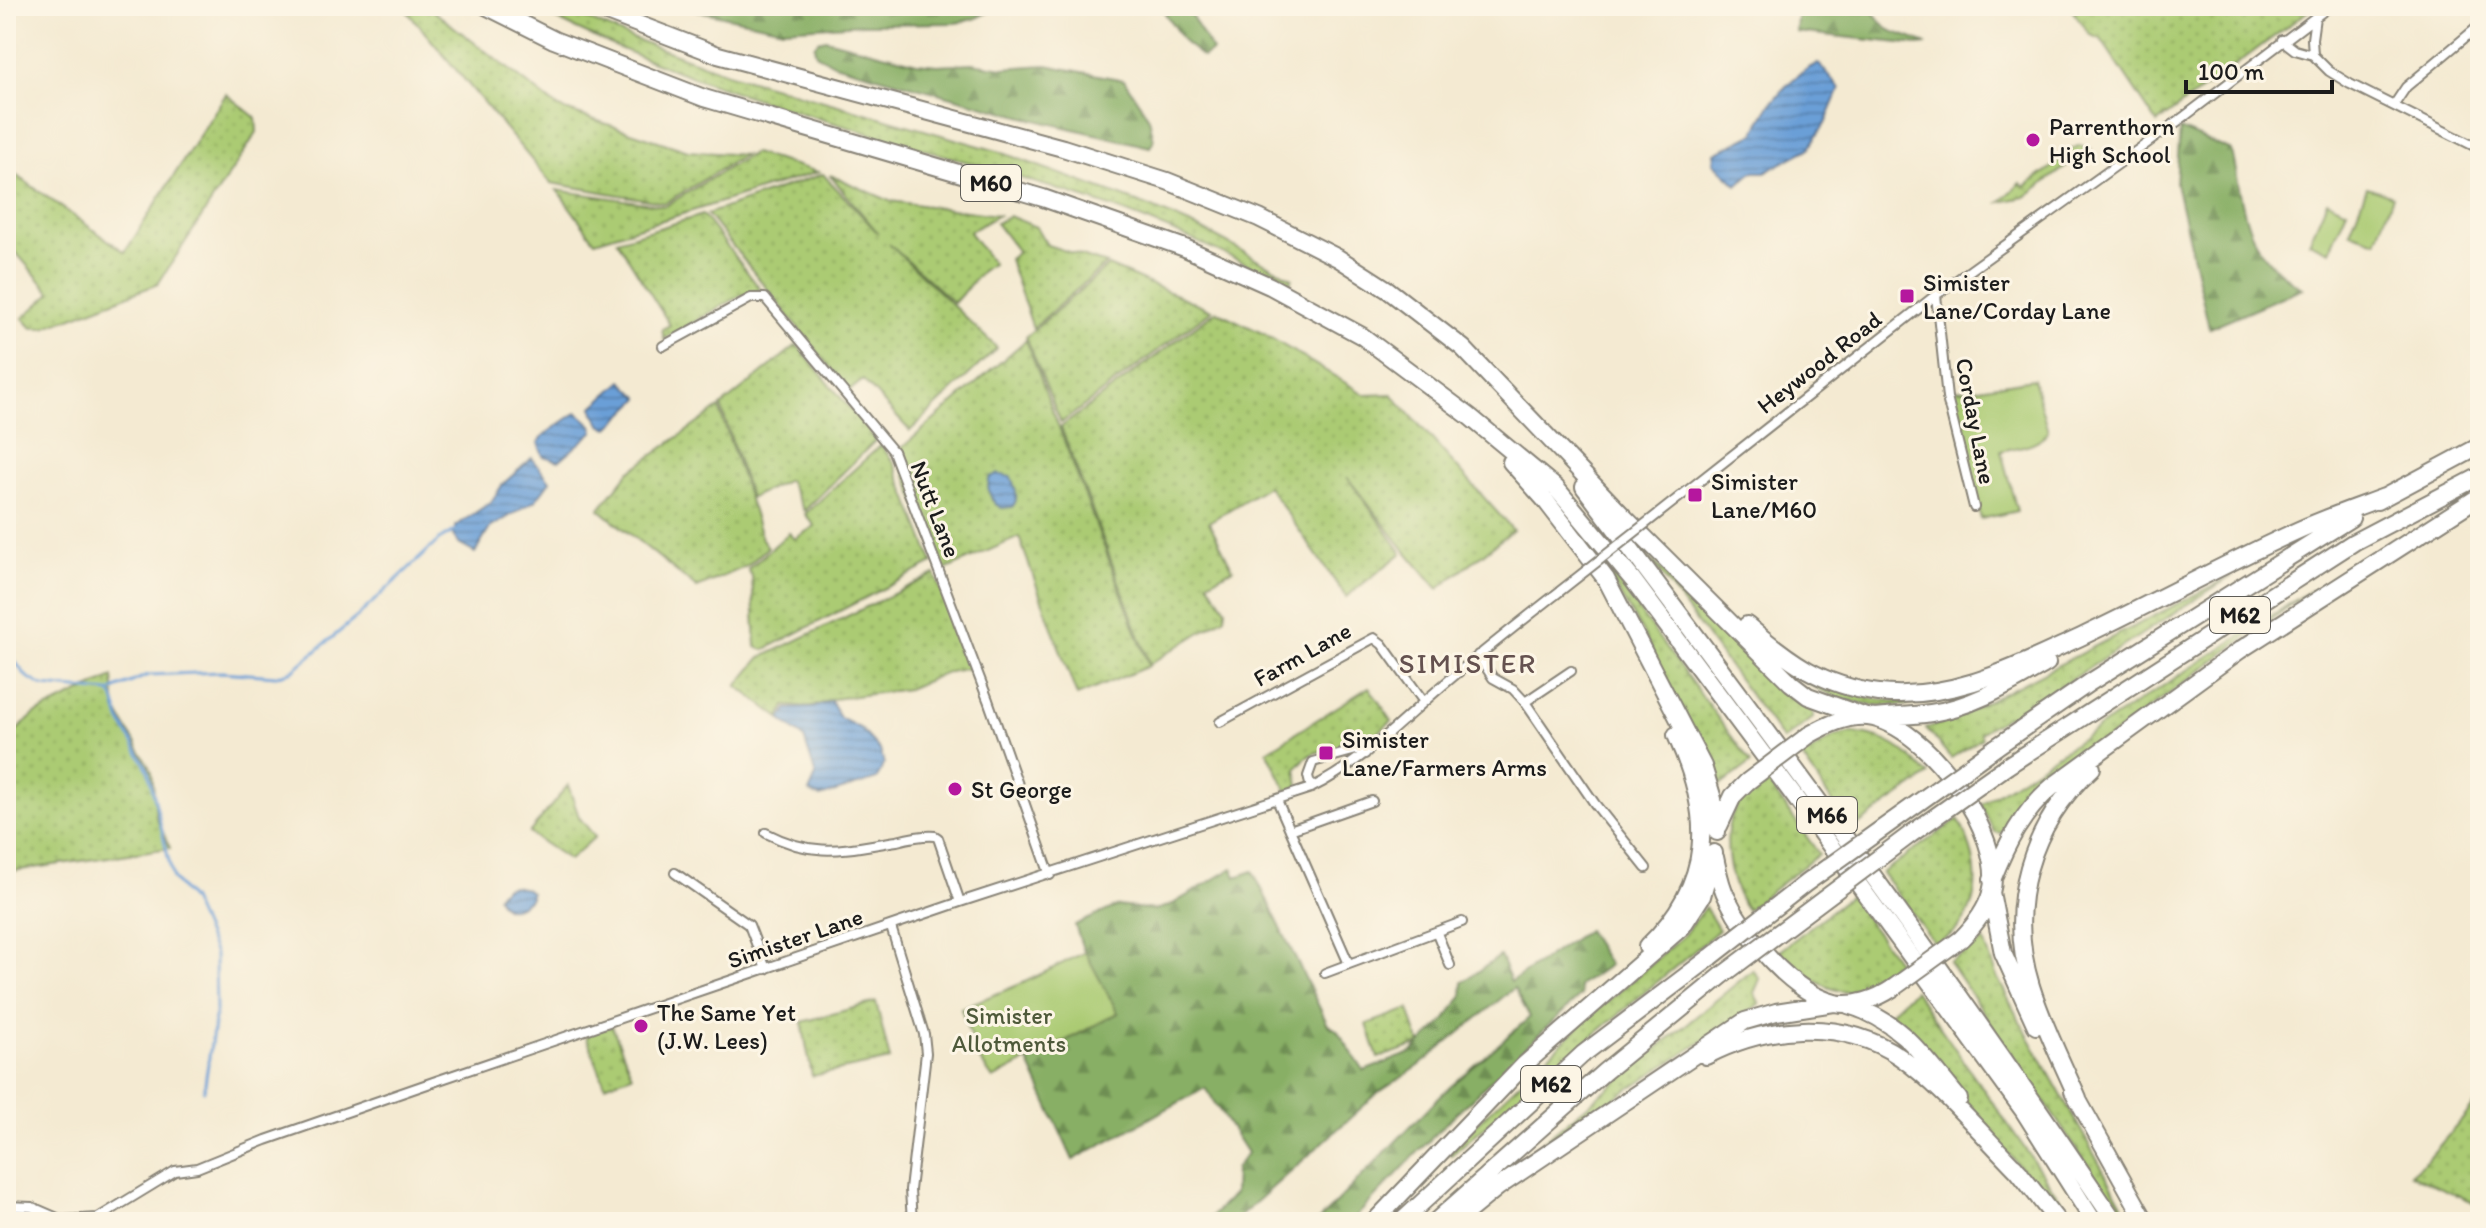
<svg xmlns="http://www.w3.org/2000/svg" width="2486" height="1228" font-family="Itim,sans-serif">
<defs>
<pattern id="grass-dots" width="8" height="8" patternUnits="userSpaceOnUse" patternTransform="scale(2)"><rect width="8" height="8" fill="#abcb73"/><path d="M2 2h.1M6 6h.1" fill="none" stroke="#93ae63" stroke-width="1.8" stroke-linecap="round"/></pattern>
<pattern id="forest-firs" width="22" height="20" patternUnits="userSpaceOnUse" patternTransform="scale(2)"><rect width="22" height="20" fill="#88af65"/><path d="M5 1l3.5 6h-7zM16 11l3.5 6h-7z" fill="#6e8e52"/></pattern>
<pattern id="water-rules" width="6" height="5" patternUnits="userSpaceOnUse" patternTransform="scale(2)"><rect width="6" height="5" fill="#6a9fd7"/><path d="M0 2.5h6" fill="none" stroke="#5681ae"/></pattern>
</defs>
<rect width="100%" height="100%" fill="#fcf5e5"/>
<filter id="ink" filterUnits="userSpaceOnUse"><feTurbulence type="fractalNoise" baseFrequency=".0125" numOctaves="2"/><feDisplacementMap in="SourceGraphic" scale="16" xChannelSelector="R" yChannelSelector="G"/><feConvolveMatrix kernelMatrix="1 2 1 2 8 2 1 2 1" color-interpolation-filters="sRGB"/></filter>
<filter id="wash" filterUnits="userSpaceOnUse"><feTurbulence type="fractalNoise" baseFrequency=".006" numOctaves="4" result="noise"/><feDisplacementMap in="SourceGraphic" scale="32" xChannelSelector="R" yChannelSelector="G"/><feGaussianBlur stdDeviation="1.8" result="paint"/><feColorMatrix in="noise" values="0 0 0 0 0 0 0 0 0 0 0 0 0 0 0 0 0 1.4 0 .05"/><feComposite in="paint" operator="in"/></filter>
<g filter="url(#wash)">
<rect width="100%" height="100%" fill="#f4ead2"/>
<path fill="url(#grass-dots)" stroke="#647448" stroke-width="2" d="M409,6H427L559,108L688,151L744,155L665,203L551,183L406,10Z
M530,6H557L629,37L727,73L997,151L1148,206L1203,230L1292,278L1290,284C1221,252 1151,219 1078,196C894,136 703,97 530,6Z
M2069,6H2315L2157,123L2101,39L2090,35Z
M226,94L256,118L257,132L158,284L44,328H32L23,318L51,293L6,241V168L125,252Z
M2080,145L2090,149L2025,197L2000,202L2021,183L2024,187L2070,154L2068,151Z
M753,153L818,172L595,241L557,190L665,206Z
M823,174L878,233L830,175L890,201L998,215L969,232L993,264L983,270L954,303L889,244L997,348L910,431L863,380L849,391L707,214Z
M703,215L761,290L740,296L664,339L662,329L670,325L617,240Z
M1009,216L1036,227L1047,245L1106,264L1033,328L1009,259L1018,252L996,223Z
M1108,266L1212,310L1061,423L1026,337Z
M1216,311L1264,334L1366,395L1392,394L1513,530L1438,589L1399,543L1347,477L1402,553L1346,597L1268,486L1209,522L1233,569L1208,582L1226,609L1225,617L1150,664L1061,427Z
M1026,340L1149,666L1077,696L1019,537L943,571L897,452Z
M797,345L876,440L804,511L788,480L750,498L721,406Z
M719,408L762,539L768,547L747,566L697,588L599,509L629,472Z
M881,445L894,463L933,563L764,650L756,647L752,577L748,569L789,533L794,539L815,526L805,514Z
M1647,555L1730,636L1783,692L1813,712V718L1783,740Z
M1606,566L1751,763L1721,785L1642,631L1604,569Z
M935,574L970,668L944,673L908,689L833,699L812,707L785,706L780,718L737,686L760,658Z
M2232,576L2010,719L2007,716L1980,733L1982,738L1951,758L1926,729L1965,713Z
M2311,590L2026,798L2010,817L2001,833L1994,832L1981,804Z
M1791,671C1834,690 1880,707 1929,700C1953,696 1977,688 2001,682C1933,708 1851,722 1791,671Z
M113,677L116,709L152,772L156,817L170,848L6,872V740L35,714Z
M1369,687L1392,721C1380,729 1373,739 1360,744C1335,753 1311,744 1296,769L1299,786L1287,791L1267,751Z
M1853,733C1890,737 1903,749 1929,775L1851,830L1802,757L1834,737Z
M1768,783L1819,854L1747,910C1730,886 1718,832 1737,806C1745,797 1758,790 1768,783Z
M568,785L579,817L595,837L569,860L529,833Z
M1958,819C1977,854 1986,898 1956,930C1951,936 1941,940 1935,944L1882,873Z
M1850,896L1902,968C1893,974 1885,983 1876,988C1844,1005 1799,974 1777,953Z
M1705,907L1719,930L1451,1155L1447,1151L1585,1021L1683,936Z
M1984,941L1996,975L2016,1014L2132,1222H2126L1949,962Z
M1753,970L1760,979L1754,993L1760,1004L1524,1157Z
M1914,990L2076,1222H2066L1898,1022L1887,1015Z
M876,1002L890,1060L812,1076L802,1022Z
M1409,1009L1420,1044L1378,1058L1367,1024Z
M612,1026L632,1075L605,1085L586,1035Z
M2480,1099V1205L2410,1174L2427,1160Z"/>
<path fill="url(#forest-firs)" stroke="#526640" stroke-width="2" d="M676,6H1001L974,19L956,23L863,24L783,29Z
M1160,6H1186L1212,51L1203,57L1185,43Z
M1798,6H1867L1889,30L1927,44L1918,45L1796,32Z
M826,39L917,63L937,65L972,63L1003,68L1046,65L1124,80L1149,118L1154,140L1150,147L1031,119L834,64L816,54L814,46L818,41Z
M2180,129L2232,151C2245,212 2243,253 2302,288L2209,328L2176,183Z
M1233,868L1236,877L1253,871L1328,1025L1337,1030L1364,1071L1411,1053L1444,1021L1462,997L1463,982L1500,956L1511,982L1587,930L1609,965L1579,986L1581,995L1443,1126L1351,1222H1317L1441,1095L1530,1017L1514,988L1419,1066L1378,1093L1234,1222H1199L1211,1217L1234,1194L1235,1169L1247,1153L1205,1088L1073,1160L1028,1061L1118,1013L1083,949L1075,925L1117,906L1155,910L1171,905Z"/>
<path fill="#abcb73" stroke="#647448" stroke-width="2" d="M2367,187L2393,196L2376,241L2350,232Z
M2327,201L2347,210L2329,251L2309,242Z
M2033,379L2048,431C2038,446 2017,447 2001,451L2017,511L1981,519L1950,389L1968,390Z
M1085,952L1118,1013L993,1079L977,1056L961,1008L1023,983Z"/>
<path fill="url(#water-rules)" stroke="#435e7a" stroke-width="2" d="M1818,63L1840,89L1825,124L1808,149L1765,172H1752L1737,185L1714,163L1715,153L1755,133C1767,103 1790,77 1818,63Z
M622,381L640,398L609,428L602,426L594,413L593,407Z
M577,412L592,425L594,431L559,461L543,456L538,443L544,435Z
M532,458L550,481L536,500L490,528L475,553L459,544L453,535L456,526L491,502L503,484Z
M997,474L1011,477C1015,487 1020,499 1012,507L1001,508C991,502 985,488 990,477Z
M831,701L840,718L860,728L880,750L884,763L877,779L820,797L809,792L816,776L804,738L781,720L787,709L813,708Z
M512,886L527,889L531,893V897C519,909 505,915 497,896L505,887Z"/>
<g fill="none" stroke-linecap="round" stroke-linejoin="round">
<path stroke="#6a9fd7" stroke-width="3" d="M6,650L27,677L43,686L109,692L113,696L120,720L148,770L173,879L191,900L215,954L216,1011L204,1090
M109,692L148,675L221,672L276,676L292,671L357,617L439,540L456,530"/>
</g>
</g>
<g filter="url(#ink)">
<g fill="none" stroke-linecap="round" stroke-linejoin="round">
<defs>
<path id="minor" d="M2315,17L2312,39L2313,55L2329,71L2350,84L2480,149
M2282,40L2295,50L2313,55
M2394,105L2406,87L2480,25
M1936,295L1947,398L1974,507
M663,346L751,298H765L893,451L988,700L1050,875
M1682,495L1936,295L2185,116L2330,6
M1478,655L1493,678L1513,689L1525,702L1595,804L1646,868
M1525,702L1571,671
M1220,722L1374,638L1382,644L1424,702
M1311,788L1308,776L1313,762L1360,749L1365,754
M1277,800L1349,964L1462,922
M1290,830L1372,801
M766,833C816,859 844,849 897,841C909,838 922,835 935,836L938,838L960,902
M675,873L749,925L766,969
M891,927L924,1034L926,1053L910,1190L912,1222
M1437,933L1450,965
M1325,973L1349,964
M6,1206L32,1207L62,1220L98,1218L175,1171L197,1168L266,1140L439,1080L960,902L1311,788C1358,765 1395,727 1434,693C1473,659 1514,627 1555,595"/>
<path id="motorway" d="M486,6L554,40L704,98L1043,198L1185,248L1270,286L1362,336L1469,416L1556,488L1633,580L1803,808L2023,1110L2094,1222
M591,6L718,55L1063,148L1167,181L1259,218L1338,258L1388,290L1463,348L1623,516L1791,683L1808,696L1866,717
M1511,462L1545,500L1606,579L1703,766L1713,799L1717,832
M1584,487C1766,728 1947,971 2115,1222
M2377,501L2480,446
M1747,625C1789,661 1822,686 1879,693C1952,701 2017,666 2081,637C2151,604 2218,567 2288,535C2319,520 2352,509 2384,497
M1873,718C1892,716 1912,716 1931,713C1973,707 2010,684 2047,663
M1809,735C1827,725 1847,715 1868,717C1926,724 2007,836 1991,893C1986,911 1974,926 1961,939
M1996,747L2089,683L2351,518
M2007,766L2354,542L2480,476
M1719,826L1733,796L1747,782
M1715,857C1718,871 1720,885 1727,898C1745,936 1792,993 1835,1003C1854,1007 1877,999 1893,988
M1992,880C2007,843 2022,812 2053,786L2240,650L2480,496
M1991,892L2003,953L2036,1026
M1647,947C1714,882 1713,816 1676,735
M1848,1005C1902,1021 1925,1058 1959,1099
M1706,1056C1766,1025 1841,1017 1900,1057C1943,1087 1982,1135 2020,1173
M2073,1091L2146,1222
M2078,1099C2062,1062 2043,1025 2031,986C2006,906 2030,824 2092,768
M2014,1166L2058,1222
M1374,1222L1524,1065L1682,927L1702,896L1714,853
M1401,1222L1583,1054L1711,957
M1435,1222L1604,1072L1724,974
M1455,1222L1498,1187L1745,1021L1776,1012L1834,1003"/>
</defs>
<use href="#minor" stroke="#888377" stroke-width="12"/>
<use href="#motorway" stroke="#888377" stroke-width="20"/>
<use href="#minor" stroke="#fff" stroke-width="8"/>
<use href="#motorway" stroke="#fff" stroke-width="16"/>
<defs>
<path id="minor-bridge" d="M1555,595L1682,495"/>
<path id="motorway-bridge" d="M1747,782L1809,735
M1711,957L1806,883L1996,747
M1724,974L1911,834L2007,766
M1893,988L1961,939"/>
</defs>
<use href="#minor-bridge" stroke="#888377" stroke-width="12" stroke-linecap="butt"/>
<use href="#motorway-bridge" stroke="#888377" stroke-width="20" stroke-linecap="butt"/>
<use href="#minor-bridge" stroke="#fff" stroke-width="8"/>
<use href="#motorway-bridge" stroke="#fff" stroke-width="16"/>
</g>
</g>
<g fill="#b5179e" stroke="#fcf5e5" stroke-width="3">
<circle cx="2033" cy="140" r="8"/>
<rect x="1899" y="288" width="16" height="16" rx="4"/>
<rect x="1687" y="487" width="16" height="16" rx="4"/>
<rect x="1318" y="745" width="16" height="16" rx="4"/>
<circle cx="955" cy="789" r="8"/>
<circle cx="641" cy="1026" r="8"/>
</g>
<g text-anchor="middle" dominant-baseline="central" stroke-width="6" stroke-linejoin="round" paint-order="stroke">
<g fill="#fcf5e5" stroke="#5f5d58" stroke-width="2">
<rect x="961" y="165" width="60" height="36" rx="6"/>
<rect x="2210" y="597" width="60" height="36" rx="6"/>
<rect x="1797" y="797" width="60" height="36" rx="6"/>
<rect x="1521" y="1066" width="60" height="36" rx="6"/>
</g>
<g font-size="22" font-weight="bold" fill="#1c1c1c">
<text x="991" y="183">M60</text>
<text x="2240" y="615">M62</text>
<text x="1827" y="815">M66</text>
<text x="1551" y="1084">M62</text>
</g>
<g font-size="24" fill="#1c1c1c" stroke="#fcf5e5" text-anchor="start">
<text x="2049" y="126">Parrenthorn<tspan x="2049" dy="28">High School</tspan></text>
<text x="1923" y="282">Simister<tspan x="1923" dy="28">Lane/Corday Lane</tspan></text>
<text x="1711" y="481">Simister<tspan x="1711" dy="28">Lane/M60</tspan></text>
<text x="1342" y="739">Simister<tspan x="1342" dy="28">Lane/Farmers Arms</tspan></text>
<text x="971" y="789">St George</text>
<text x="657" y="1012">The Same Yet<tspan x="657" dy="28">(J.W. Lees)</tspan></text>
</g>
<g font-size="24" fill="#1c1c1c" stroke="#fcf5e5">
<text transform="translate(1819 362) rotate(-38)">Heywood Road</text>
<text transform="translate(1976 421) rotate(79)">Corday Lane</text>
<text transform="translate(936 509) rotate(69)">Nutt Lane</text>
<text transform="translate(1302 654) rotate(-29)">Farm Lane</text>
<text transform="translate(795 938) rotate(-19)">Simister Lane</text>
</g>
<g font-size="24" fill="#4e593a" stroke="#fcf5e5">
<text x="1009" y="1015">Simister<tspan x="1009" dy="28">Allotments</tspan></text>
</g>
<g font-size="28" letter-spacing="2" fill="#64514f" stroke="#fcf5e5">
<text x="1468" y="663">SIMISTER</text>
</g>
</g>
<rect width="2486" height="1228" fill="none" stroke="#fcf5e5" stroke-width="32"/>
<path d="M2186 80v12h146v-12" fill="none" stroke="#1c1c1c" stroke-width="4"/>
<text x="2198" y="80" font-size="24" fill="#1c1c1c" stroke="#fcf5e5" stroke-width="6" paint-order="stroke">100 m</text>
</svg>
